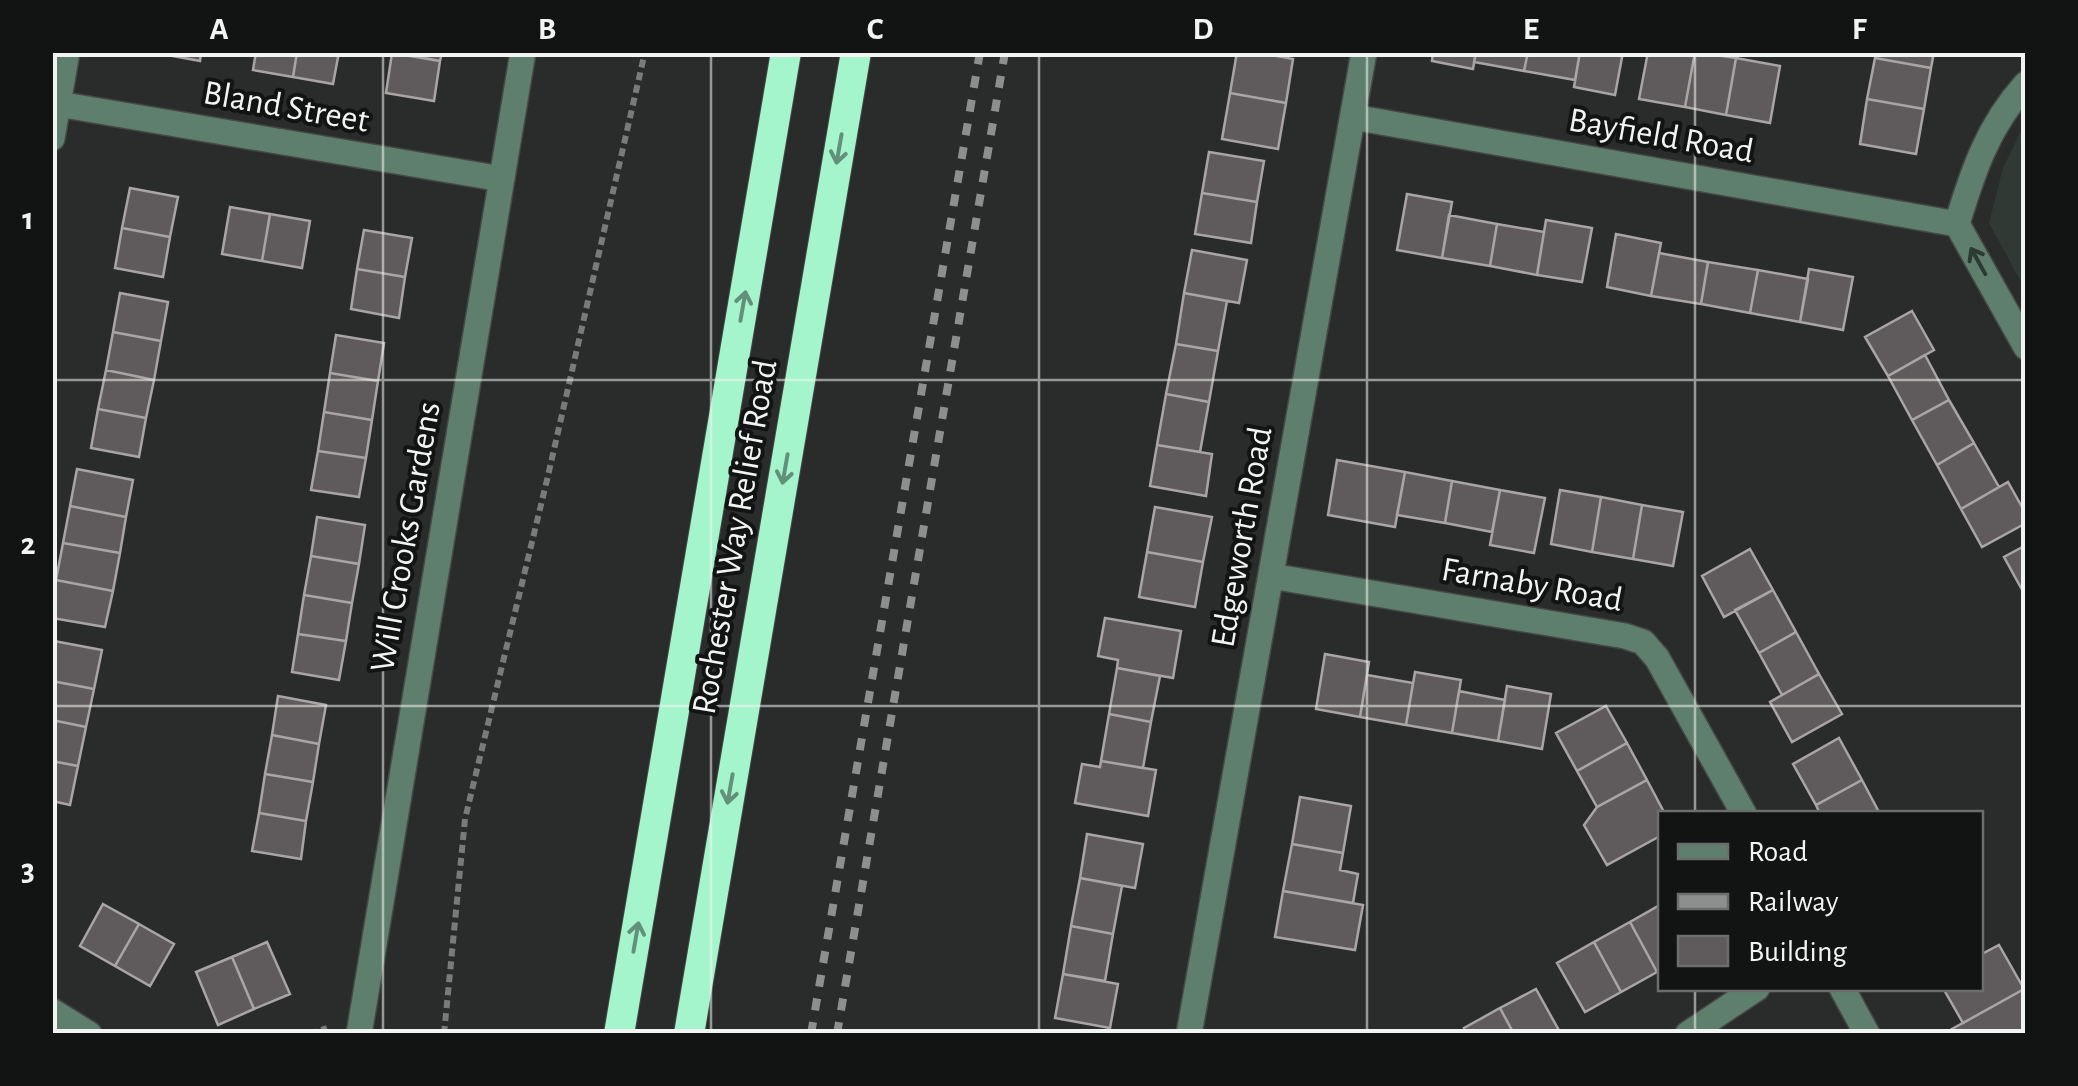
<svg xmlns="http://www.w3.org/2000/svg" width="2078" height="1086" font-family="'Alegreya Sans',sans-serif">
<rect width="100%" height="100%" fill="#292c2a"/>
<path fill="#303934" d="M2025,123V289L1989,223L2003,168Z"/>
<path fill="#5f5b5c" stroke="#a9a5a5" stroke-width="2.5" d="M151,52H201L200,61Z
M256,52H297L293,77L253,70Z
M297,52H339L333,84L293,77Z
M392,52H442L440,61Z
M1237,52H1256L1293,59L1286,103L1230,93Z
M1433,52H1476L1473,69L1432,61Z
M1476,52H1528L1524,71L1474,62Z
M1528,52H1580L1575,80L1524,71Z
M1580,52H1623L1615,95L1574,87Z
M1648,52H1695L1685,107L1639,99Z
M1695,52L1736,58L1726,115L1685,107Z
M1876,52H1934L1931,68L1875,58Z
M392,53L440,61L434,101L386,93Z
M1736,58L1780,66L1770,123L1726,115Z
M1875,58L1931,68L1924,109L1867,99Z
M1230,93L1286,103L1278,149L1222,139Z
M1867,99L1924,109L1916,154L1860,144Z
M1209,152L1264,161L1257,202L1202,193Z
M130,188L178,197L170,237L122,228Z
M1202,193L1257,202L1251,243L1195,234Z
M1407,194L1452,202L1442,258L1397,250Z
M230,207L270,214L262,261L222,254Z
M270,214L310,221L302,268L262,261Z
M1449,215L1497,224L1490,266L1442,258Z
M1546,220L1592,228L1582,282L1537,275Z
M1497,224L1544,232L1537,275L1490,266Z
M122,228L170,237L163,277L115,268Z
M364,230L412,238L405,277L357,269Z
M1616,234L1661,243L1651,296L1607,287Z
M1192,250L1247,260L1239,303L1184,293Z
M1659,253L1708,262L1701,304L1651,296Z
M1708,262L1758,270L1750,313L1701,304Z
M357,269L405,277L399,318L351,309Z
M1809,269L1853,277L1843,330L1800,322Z
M1758,270L1808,279L1800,322L1750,313Z
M120,293L168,302L161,341L113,332Z
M1184,293L1227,301L1218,351L1176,344Z
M1912,311L1934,350L1888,376L1865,337Z
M113,332L161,341L154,380L106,370Z
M336,335L384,343L378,381L330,373Z
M1176,344L1218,351L1209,402L1166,394Z
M1925,355L1949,400L1912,420L1888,376Z
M106,370L154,380L146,418L98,409Z
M330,373L378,381L372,420L324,412Z
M1166,394L1209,402L1200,452L1157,445Z
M1949,400L1974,443L1937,465L1912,420Z
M98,409L146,418L139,457L91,448Z
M324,412L372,420L366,458L318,451Z
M1974,443L1999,487L1961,509L1937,465Z
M1157,445L1212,454L1206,496L1150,486Z
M318,451L366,458L359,497L311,490Z
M1337,460L1405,472L1395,527L1328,515Z
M77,469L133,480L126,517L70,506Z
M1405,472L1452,481L1445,523L1397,515Z
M1452,481L1500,490L1492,532L1445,523Z
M2008,482L2026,514V523L1982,547L1961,509Z
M1500,490L1545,498L1534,553L1490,545Z
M1560,490L1601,497L1592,552L1551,544Z
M1601,497L1642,505L1633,559L1592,552Z
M1642,505L1683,512L1673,566L1633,559Z
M70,506L126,517L120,553L63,543Z
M1155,507L1212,517L1203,562L1147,552Z
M317,517L365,525L359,564L311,556Z
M63,543L120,553L113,591L56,580Z
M2026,545V597L2004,557Z
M1750,549L1773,590L1724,617L1702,576Z
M1147,552L1203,562L1195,607L1139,597Z
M311,556L359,564L352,603L304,595Z
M56,580L113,591L105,627L52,618V599Z
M1773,590L1796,632L1759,653L1735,610Z
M304,595L352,603L346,641L298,634Z
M1105,618L1181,631L1173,678L1117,668L1118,660L1098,656Z
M1796,632L1819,674L1782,695L1759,653Z
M298,634L346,641L339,680L292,672Z
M54,641L102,650L94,689L52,681Z
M1325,654L1369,662L1360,717L1316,709Z
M1117,668L1160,676L1151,722L1109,714Z
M1415,672L1461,680L1452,733L1406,725Z
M1819,674L1842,714L1792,742L1770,702Z
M1367,675L1413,683L1406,725L1360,717Z
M52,681L94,689L86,727L52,720Z
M1507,686L1551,694L1542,749L1498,741Z
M1459,691L1505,700L1498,741L1452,733Z
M278,696L326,705L319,744L272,735Z
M1606,706L1627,743L1577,771L1556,733Z
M1109,714L1151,722L1143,768L1101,761Z
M52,720L86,727L78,766L52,761Z
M272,735L319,744L313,782L265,774Z
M1839,738L1862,780L1816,805L1793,764Z
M1627,743L1647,780L1597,807L1577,771Z
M52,761L78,766L70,805L52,801Z
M1101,761L1156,770L1148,816L1075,803L1082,764L1100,767Z
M265,774L313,782L306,821L259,813Z
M1647,780L1665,814H1660V836L1607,865L1584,825L1597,807Z
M1862,780L1880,814H1820L1816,805Z
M1300,797L1351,806L1343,853L1292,844Z
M259,813L306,821L301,859L252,851Z
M1087,834L1143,844L1135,888L1080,878Z
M1292,844L1343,853L1340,870L1358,874L1353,903L1283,891Z
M1080,878L1122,886L1113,934L1071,926Z
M1283,891L1363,905L1355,950L1275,937Z
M103,904L139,924L115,966L80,946Z
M1660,905V970L1657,972L1630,922Z
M1630,922L1657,972L1621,992L1594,942Z
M139,924L174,944L150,986L115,966Z
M1071,926L1113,934L1105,981L1063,974Z
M267,942L290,994L254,1009L232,957Z
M1594,942L1621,992L1585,1012L1557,963Z
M1999,945L2024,989L1963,1023L1943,988H1980V955Z
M232,957L254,1009L218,1025L196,972Z
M1063,974L1118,984L1110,1028L1055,1018Z
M2026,988V1034H1955L1952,1029Z
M1536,989L1561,1034H1514L1500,1008Z
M1500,1008L1514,1034H1467L1464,1028Z"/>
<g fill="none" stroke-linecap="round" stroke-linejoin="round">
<defs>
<path id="minor" d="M2026,84C1988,126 1973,171 1957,224L2026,347
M52,103L502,179
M1353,117L1957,224
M52,138L67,52
M1271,576L1625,636L1643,642L1657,658L1744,814
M1842,988L1867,1034
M52,1011L89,1034
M359,1034L523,52
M1189,1034L1364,52
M1688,1034L1757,988"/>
<path id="highway" d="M619,1034L786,52
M689,1034L856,52"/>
</defs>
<use href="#minor" stroke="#454846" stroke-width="28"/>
<use href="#highway" stroke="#454846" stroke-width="32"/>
<path stroke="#787b79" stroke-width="6" stroke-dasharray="8 5" stroke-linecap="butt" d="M309,1034L327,1028
M444,1034L465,819L547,480L645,52"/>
<use href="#minor" stroke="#5f7f6e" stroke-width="25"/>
<use href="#highway" stroke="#a4f5cc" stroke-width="30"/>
<path stroke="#8d8f8e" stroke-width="8" stroke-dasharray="12 12" stroke-linecap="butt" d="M811,1034L980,52
M837,1034L1005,52"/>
</g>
<defs><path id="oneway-shaft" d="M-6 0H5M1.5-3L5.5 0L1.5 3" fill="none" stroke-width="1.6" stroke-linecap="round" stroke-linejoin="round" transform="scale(2.5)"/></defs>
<g stroke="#629079">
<use href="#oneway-shaft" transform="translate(839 149) rotate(100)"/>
<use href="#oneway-shaft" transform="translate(743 306) rotate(-80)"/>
<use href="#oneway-shaft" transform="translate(785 469) rotate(100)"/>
<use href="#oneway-shaft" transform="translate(730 789) rotate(100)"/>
<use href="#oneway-shaft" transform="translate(636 937) rotate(-80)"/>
</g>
<use stroke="#2d3933" href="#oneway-shaft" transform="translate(1978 261) rotate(-119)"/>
<path fill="none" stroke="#f2f4f3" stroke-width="2.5" stroke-opacity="0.55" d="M383,52V1034M711,52V1034M1039,52V1034M1367,52V1034M1695,52V814M52,380H2026M52,706H2026M1695,988V1034"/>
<g text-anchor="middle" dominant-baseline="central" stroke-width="8" stroke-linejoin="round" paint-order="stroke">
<g font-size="35" fill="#f2f4f3" stroke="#121413">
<text transform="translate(286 107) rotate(10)">Bland Street</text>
<text transform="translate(1661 136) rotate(10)">Bayfield Road</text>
<text transform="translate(406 537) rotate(-80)">Will Crooks Gardens</text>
<text transform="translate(735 537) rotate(-80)">Rochester Way Relief Road</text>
<text transform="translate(1242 537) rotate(-80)">Edgeworth Road</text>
<text transform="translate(1532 585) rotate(10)">Farnaby Road</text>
</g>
</g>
<rect width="2078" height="1086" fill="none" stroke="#121413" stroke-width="110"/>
<rect x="1658" y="811" width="325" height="180" fill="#121413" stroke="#6c6e6d" stroke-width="2.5"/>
<rect x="1678" y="844" width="50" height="15" fill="#5f7f6e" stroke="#6c6e6d" stroke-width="2.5"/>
<text x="1748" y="861" font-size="30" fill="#f2f4f3">Road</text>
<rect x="1678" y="894" width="50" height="15" fill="#8d8f8e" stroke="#6c6e6d" stroke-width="2.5"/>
<text x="1748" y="911" font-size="30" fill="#f2f4f3">Railway</text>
<rect x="1678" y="936" width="50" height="30" fill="#5f5b5c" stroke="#6c6e6d" stroke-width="2.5"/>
<text x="1748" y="961" font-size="30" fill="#f2f4f3">Building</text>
<rect x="55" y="55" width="1968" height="976" fill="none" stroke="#f2f4f3" stroke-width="4"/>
<g font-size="32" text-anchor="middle" font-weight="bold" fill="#f2f4f3">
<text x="219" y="39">A</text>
<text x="547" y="39">B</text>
<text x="875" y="39">C</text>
<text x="1203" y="39">D</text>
<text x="1531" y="39">E</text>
<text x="1859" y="39">F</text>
<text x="28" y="229">1</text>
<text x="28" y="554">2</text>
<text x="28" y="880">3</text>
</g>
</svg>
